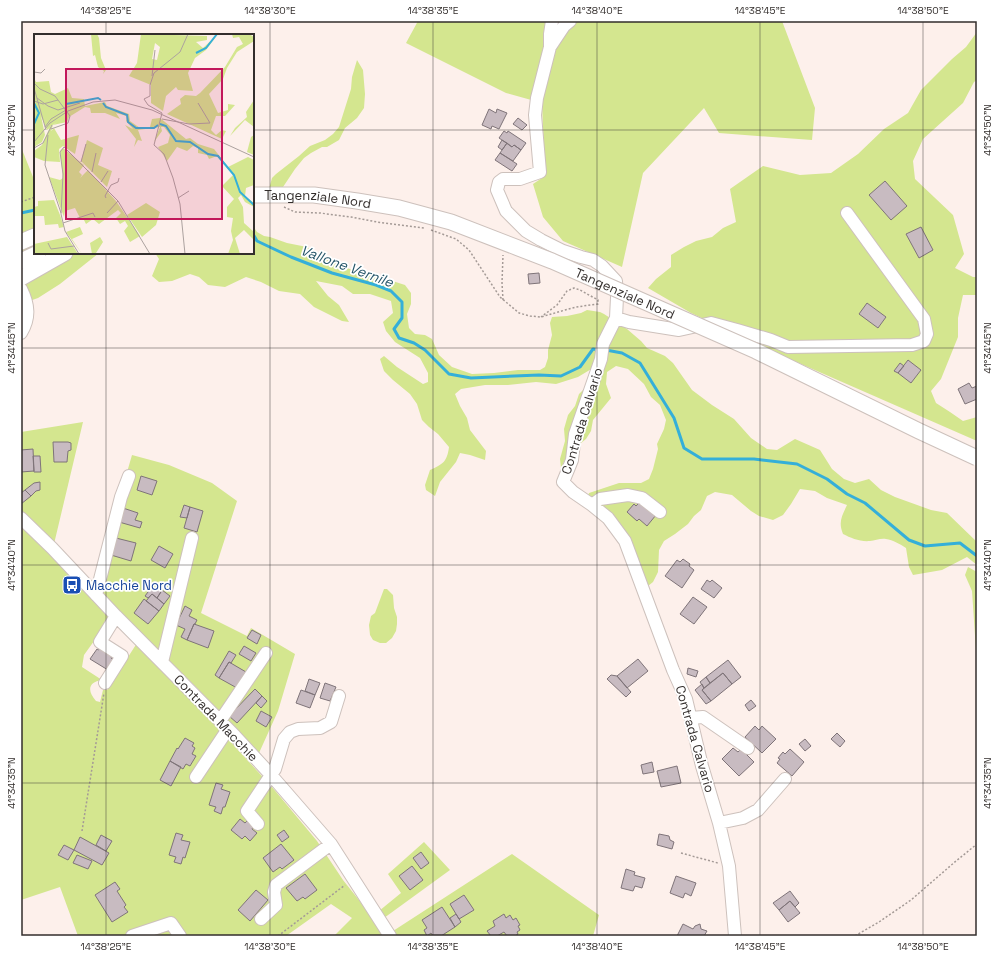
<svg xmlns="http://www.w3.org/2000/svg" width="998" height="957" font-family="'Space Grotesk',sans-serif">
<rect width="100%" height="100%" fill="#fdf0eb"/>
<path fill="#d4e68f" d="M418,21H782L815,108L812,140L719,133L704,108L643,173L622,267L563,241L543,217L533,184L545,176L542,103L506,93L406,43Z
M977,32V80L974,82L963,103L923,139L913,161L915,179L953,215L964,254L955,268L973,277H977V295H963L958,318V337L941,379L931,391L936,403L950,412L963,421L977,417V441L785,357L691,313L648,288L656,279L671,267V255L684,247L696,241L712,237L723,228L736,222L730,189L763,166L800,175L831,173L858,154L884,129L908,113L921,90L952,59L966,47Z
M357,60L363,70L365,94L364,108L357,118L345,128L339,140L327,147H322L311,153L304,158L295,169L281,190L269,189L272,178L276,174L299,156L310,146L325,140L333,134L339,127L351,89L352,77Z
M21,147L35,182V253H99L60,284L38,298L21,304Z
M253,226L257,232L264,236L270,237L287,243L307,247L317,254L347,268L364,274L380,277L405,285L411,293V304L407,314L409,328L415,334L425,335L432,339L439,355L452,367L472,374L494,373L518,370H540L545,367L548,358V350L552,335L550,323L552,317L567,316L581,313L587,310L600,312L604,314L627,329L641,341L647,348L665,356L673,363L692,390L712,405L734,419L751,438L767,449L777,450L795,439L820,450L832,469L844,479L855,483L869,479L881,490L895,497L931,510L947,513L977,542V565L967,557L942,570L913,575L909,567L906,548C900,544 893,540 886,539C880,538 875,541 870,541C860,542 851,538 843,534C838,522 842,516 847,505L827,498L815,491L800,489L791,504L783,515L773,520L759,516L751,511L732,495L715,492L707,496L701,510L694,516L688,524L675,534L664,541L659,550L658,572L653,582L648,586L643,578L635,550L625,533L587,498L589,493L619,483H641L649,479L653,469L658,449L657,444L664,429L666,420L660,405L651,397L644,384L628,369L616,366L607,372L606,384L611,398L593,420L591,431L586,439L581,443L567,455L561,468L560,459L565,441L564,429L568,415L575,406L579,394L585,388L593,368L578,377L556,384L536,382L508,385H485L461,389L455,394L460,406L467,418L470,430L486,451L485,460L470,455L460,453L456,462L440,482L435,496L426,490L425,485L430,470C443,464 447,462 449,447L438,434L429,427L422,420L417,404L410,394L393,380L384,371L380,359L384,356L397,367L423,384L428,382V373L420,358L395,342L386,331L383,322L393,313L391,301L370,294H353L342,286L316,281L328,296L339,305L349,322L342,321L314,307L300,294L279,291L261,282L246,277L225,287L208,285L199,277L190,274L172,281L159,282L152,276L159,259L155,253H253Z
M83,422L54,544L21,510V432Z
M132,455L169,465L212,483L237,501L201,613L247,636L251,628L295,654L278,711L259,753L196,687L94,586Z
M21,523L112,616L84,655L82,667L102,680C88,682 87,691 96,701L100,702L103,690H107L137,643L194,702L272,787L317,841L343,880L374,919L384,936H334L352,918L331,904L286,936H78L60,887L21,900Z
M968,567L977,572V665L972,591L965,575Z
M384,589H387L393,595L394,608L397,617V624L396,631L392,638L386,643H380L373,640L370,635L369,625L371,616L375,613Z
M424,842L450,870L384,918L379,911L401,893L388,874Z
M512,854L599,915L593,936H396L393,931Z"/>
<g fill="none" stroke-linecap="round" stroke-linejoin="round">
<path stroke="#34afd9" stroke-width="3" d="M21,213L35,210
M253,234L257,241L291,257L332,273L376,285L391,291L402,302V318L394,329L399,338L414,343L425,350L449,374L471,378L539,375L561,376L580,367L593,349L600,350
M606,350L622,353L640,363L674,418L684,448L702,459H754L797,464L827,479L847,494L865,503L909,540L925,546L960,543L977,556"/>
</g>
<path fill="#c8bbc1" stroke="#7f7479" d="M489,109L496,113L497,109L507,113L499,129L492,126L491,129L482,125Z
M518,118L527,125L522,130L513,124Z
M504,131L507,133L508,131L526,143L521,150L514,145L512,147L499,138Z
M502,140L507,143L502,150L498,147Z
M507,143L512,147L514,145L521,150L513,161L500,153Z
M500,153L517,164L512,171L495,160Z
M885,181L907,206L891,220L869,195Z
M921,227L933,250L919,258L906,234Z
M539,273L540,283L529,284L528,274Z
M867,303L886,317L878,328L859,314Z
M908,360L921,370L911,383L898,373Z
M900,363L904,366L898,373L894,371Z
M969,383L972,388L977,386V399L965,404L958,389Z
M53,442H68L71,443V450L68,451L67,462H54Z
M33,449L34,471L21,472V450Z
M33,456H40L41,472H34Z
M141,476L157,481L152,495L137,490Z
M40,482V490L36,491L31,496L25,490L34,483Z
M25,490L31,496L21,504V493Z
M641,501L656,515L647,526L639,519L637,521L627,512L634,504L636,506Z
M184,505L190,507L187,518L180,517Z
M190,507L203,511L197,532L184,528Z
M123,508L138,513L135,520L142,522L140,528L119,522Z
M116,538L136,543L131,561L111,555Z
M159,546L173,554L165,568L151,560Z
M683,559L690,564L689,566L694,570L682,588L665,576L677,560L680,562Z
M707,580L710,582L712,580L722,588L714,598L701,589Z
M151,588L155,591L157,588L161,592L157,598L152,594L148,598L145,596Z
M162,590L170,596L164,604L157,598Z
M152,594L164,604L159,611L146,601Z
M693,597L707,607L694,624L680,614Z
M144,599L159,611L148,624L134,613Z
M185,606L192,610L189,616L197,620L195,624H194L187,640L181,637L185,629L176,625Z
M194,624L214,631L208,648L187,640Z
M252,630L261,635L257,644L247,638Z
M102,646L114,653L111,658L114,660L108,670L90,659L97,649L99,650Z
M244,646L256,653L251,661L239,654Z
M229,651L236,655L231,663L229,662L219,678L215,675Z
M638,659L648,671L627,688L617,676Z
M728,660L741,677L732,684L723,673L710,683L706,677Z
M229,662L246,672L237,688L219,678Z
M688,668L698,671L696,677L687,674Z
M723,673L732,684L711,701L702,690Z
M611,675L617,676L631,692L626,697L607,679Z
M706,677L710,683L704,688L700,682Z
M309,679L320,683L315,695L305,691Z
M325,683L336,687L330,701L320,698Z
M702,684L704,688L702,690L711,701L706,704L695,690Z
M255,689L262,696L237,723L229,716Z
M301,690L315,695L310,708L296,703Z
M262,696L267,701L261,708L256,703Z
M751,700L756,706L749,711L745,705Z
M261,711L272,717L266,727L256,721Z
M755,726L759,730L762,726L776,739L762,753L745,737Z
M837,733L845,741L840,747L831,739Z
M185,738L194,743L192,746L195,748L192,754L196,756L190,766L186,764L183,769L170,761L177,748L178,749Z
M805,739L811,746L805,751L799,744Z
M733,748L738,752L741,749L754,762L739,776L722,759Z
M790,749L804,762L792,776L777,763L780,759L778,758L783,752L785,754Z
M170,761L181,767L171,786L160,780Z
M652,762L654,772L643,774L641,765Z
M677,766L681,783L661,787L657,771Z
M216,783L223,785L221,789L230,792L225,807H223L221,814L214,811L216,807L209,805Z
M240,819L245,823L247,821L253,827L252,829L257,833L250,841L245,836L242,839L231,830Z
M284,830L289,837L282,842L277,835Z
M176,833L183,835L181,840L190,842L185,858L183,857L181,864L174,862L176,857L169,855Z
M659,834L669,836L670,840L674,842L672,849L657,845Z
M101,835L112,841L106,851L96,845Z
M80,837L109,853L102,865L74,850Z
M281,844L294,860L282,869L280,867L273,872L263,858Z
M64,845L74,850L68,860L58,855Z
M421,852L429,863L421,869L413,858Z
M77,855L92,861L88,869L73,863Z
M412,866L423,880L410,890L399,876Z
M626,869L635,872L634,875L645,878L642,888L635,886L633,891L621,888Z
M305,874L317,890L305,899L303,897L297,901L286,888Z
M676,876L696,883L691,896L685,893L683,898L670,893Z
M115,882L120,889L117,891L126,905L124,907L128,912L112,922L95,895Z
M256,890L268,900L250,921L238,910Z
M790,891L799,903L795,907L790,901L779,910L773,903Z
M464,895L474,910L459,919L450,904Z
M790,901L800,913L788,922L779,910Z
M442,907L455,927L441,936H433L431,933L427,936L424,930L427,928L422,920Z
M456,914L461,922L455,927L450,918Z
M504,914L506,918L510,915L513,920L516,918L520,925L518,926L520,930L517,932L518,934L515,936H507L504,932L497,936H491L487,931L495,926L493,921Z
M683,924L693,929L695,926L700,924L701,929L707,931L704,936H677Z"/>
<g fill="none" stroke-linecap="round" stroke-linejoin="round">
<defs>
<path id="minor" d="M570,21L564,26L550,47L537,98L535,115L540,172L520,179H503L499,182L497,190L506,211L526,231L541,240L563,251L581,257L593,260L602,266L616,281L617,297L616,318L603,344L601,359L575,434L572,460L563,482L573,492L592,505L608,518L625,541L673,670L686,699L702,766L719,823L729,866L735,936
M550,47V34L552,21
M21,289C29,305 30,318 21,333
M616,318L629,322L679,330L711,323L737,330L771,340L788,347L912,345L924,341L927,334L924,319L847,213
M592,505L600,499L628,495L642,498L660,512
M21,518L52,548L116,616L235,736L271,775L331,844L390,936
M96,595L121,497L129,476
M162,662L192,538
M105,683L122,656L100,642L116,616
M691,718L703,717L748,748
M220,721L266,653
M196,777L228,729
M719,823L743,818L758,810L785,779
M258,824L247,811L275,769L284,739L290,732L298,729L320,728L331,722L339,696
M261,919L276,905L274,892L276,885L331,844
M132,936L171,923L180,936"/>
<path id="major" d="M21,242L35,236
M21,261L38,253
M21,278L65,253"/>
</defs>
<use href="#minor" stroke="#cdc1bc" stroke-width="14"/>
<use href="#major" stroke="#cdc1bc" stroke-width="17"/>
<path stroke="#a49a96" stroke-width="1.5" stroke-dasharray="2 2" stroke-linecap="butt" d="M21,202L35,197
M284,207L295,212L320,213L351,217L377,222L424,228
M431,230L456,239L469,250L500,297L519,313L530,316L541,317L565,310L576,307L598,304V300L580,290L574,288L567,291L557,305L541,317
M503,300L502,283L503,255
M82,831L104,693
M681,853L718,863
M278,936L345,885
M855,936L879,922L911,900L956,861L977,844"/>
<use href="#minor" stroke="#fff" stroke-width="12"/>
<use href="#major" stroke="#fff" stroke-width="15"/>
<defs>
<g id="major-bridge">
<path id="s1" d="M253,195H314L357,201L399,208L451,222L552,261L756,351L919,431L977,458"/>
</g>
</defs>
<use href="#major-bridge" stroke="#cdc1bc" stroke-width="17" stroke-linecap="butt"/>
<use href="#major-bridge" stroke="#fff" stroke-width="15"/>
</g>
<path fill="none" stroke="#332e2c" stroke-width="1" stroke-opacity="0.45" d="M106,21V35M270,21V936M433,21V936M597,21V936M760,21V936M923,21V936M21,130H35M253,130H977M106,253V936M21,348H977M21,565H977M21,783H977"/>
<defs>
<symbol id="bus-square" viewBox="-11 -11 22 22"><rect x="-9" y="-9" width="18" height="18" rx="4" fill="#1a4fb4" stroke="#fff"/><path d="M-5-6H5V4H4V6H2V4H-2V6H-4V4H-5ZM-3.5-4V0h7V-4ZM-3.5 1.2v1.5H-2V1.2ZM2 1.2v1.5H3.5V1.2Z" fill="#fff"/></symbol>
</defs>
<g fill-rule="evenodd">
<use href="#bus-square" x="61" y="574" width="22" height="22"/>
</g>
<g text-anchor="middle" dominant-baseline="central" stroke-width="3.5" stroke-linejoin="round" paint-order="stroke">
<g font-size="13" fill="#332e2c" stroke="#fff">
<text stroke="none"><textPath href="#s1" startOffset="65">Tangenziale Nord</textPath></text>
<text stroke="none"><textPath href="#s1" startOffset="389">Tangenziale Nord</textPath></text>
<text transform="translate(582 421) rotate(-73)">Contrada Calvario</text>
<text transform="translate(216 718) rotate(46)">Contrada Macchie</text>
<text transform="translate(695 739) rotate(74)">Contrada Calvario</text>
</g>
<g font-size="13" fill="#164399" stroke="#fff" text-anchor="start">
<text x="86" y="585">Macchie Nord</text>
</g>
<g font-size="14" font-style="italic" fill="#265669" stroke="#fff">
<text transform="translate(347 266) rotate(20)">Vallone Vernile</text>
</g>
</g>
<g transform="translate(34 34)">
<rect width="220" height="220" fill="#fdf0eb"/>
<path d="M57,0H63L65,4L67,24L72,36L69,40L70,37L64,33L61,21L59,22ZM107,0L173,2V6L162,8L169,14L184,0L172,16L161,24L154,39L159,57L144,56L142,53L132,62L129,77L117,69V51L95,42L103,29ZM121,9L126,13L123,26L118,25ZM198,0H215L220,3V7L203,18L193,34L189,45L175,60L184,79L194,76V70L201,71L191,82H182L177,96L182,101L188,96L192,97L188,105L133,80L147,70L146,65L151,61L162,62L166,59L191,33L203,13L209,10L205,3L199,4ZM0,44L2,48L15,47L17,58L21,60L34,54L38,64L50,65L51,72L71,68L73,72L95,80L96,87L106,94L116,93L118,85L126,84L152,105L156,104L164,110L180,115L194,133L214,123L220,126V151L212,154L211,162L220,169V173L211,168L207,161L204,164L209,173L210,189L220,198V206L210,196L201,204L206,220H194L199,206L197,197L199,184L193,183V173L200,165L188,152L199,141L183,122L175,125L173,121L164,119V114L159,112L153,117L143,113L133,127L124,113L134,109L136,101L130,93H127L128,97L120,108L126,93L104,96L108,107L104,106L100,113L102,105L91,91L99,95L92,87L93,82L82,79L86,85L71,79H57L56,74L51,73L35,83L33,88L19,91L17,97L20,94L27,106L45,101L41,120L29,112L25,115L26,128L10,127L0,123V117L8,111L16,93L23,88L13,96L7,82L11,101L8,108L0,113ZM220,66V93L211,86L196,102L201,94L213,83L212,78ZM220,101V121L213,118L217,103ZM53,106L69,114L64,131L78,137L73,153L47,127ZM29,114L50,131L45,138L48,141L46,144L54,136L82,167L106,202L96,208L90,197L94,192L91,187L86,190L82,184L87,179L84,176L65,190L59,185L52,190L49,184H46L41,174L31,177L30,183L15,143L26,146L29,144L26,117ZM20,166L26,181L30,193L25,194L24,190L11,191L10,182H0V173L4,172V167ZM112,169L126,178L122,191L108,203L93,181ZM46,193L49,200L38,205L48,220L32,198ZM33,203L44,220L0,219V210ZM66,203L69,208L62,219L58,220L56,209Z" fill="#d4e68f" fill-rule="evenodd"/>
<path fill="none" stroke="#34afd9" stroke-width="2" d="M162,19L172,14L183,0M0,69L5,79L0,90M69,69L72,73L93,81L94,88L102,94H120L124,91M32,70L64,64L67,66M126,90L132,92L142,107L156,108L174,120L184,122L200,141L206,158L220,171"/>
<path fill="none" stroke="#aca29f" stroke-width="1" d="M0,38L7,39L11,35M118,42L121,16M0,49L6,55L21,62L36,82L34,89L17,95M0,54L12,96M3,64L14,72L24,76L46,69M0,67L9,70L24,66M128,85L155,90L176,89L164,69M11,93L17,85L32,76M14,101L11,131L27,179M0,108L16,89L34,77L59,68L81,66L118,76L220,123M0,114L9,109L18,91M47,128L52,110M58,138L62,119M67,148L74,137M72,164L71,162L77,151L84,148L85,144M144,164L155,157M73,179L84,167M29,189L59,179L61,183M14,209L17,215L40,212M45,220L31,197L27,180L29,140L26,118L30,113L84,167L116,220M151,220L146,170L139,144L130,120L120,111L128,79L114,71L110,65L116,62V51L120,39L146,18L154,0"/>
<path fill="#c2185b" fill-opacity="0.15" stroke="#c2185b" stroke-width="2" d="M32,35H188V185H32Z"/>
<rect width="220" height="220" fill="none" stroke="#332e2c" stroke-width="2"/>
</g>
<rect width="998" height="957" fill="none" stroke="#ffffff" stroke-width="44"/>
<rect x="22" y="22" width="954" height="913" fill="none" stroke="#332e2c" stroke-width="1.5"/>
<g font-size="10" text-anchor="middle" fill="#332e2c">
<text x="106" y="14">14°38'25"E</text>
<text x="270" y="14">14°38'30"E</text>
<text x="433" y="14">14°38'35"E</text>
<text x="597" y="14">14°38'40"E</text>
<text x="760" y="14">14°38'45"E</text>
<text x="923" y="14">14°38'50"E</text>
<text transform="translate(11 130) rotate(-90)" y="4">41°34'50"N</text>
<text transform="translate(987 130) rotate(-90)" y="4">41°34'50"N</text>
<text transform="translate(11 348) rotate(-90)" y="4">41°34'45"N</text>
<text transform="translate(987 348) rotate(-90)" y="4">41°34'45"N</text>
<text transform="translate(11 565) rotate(-90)" y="4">41°34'40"N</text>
<text transform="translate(987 565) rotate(-90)" y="4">41°34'40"N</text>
<text transform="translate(11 783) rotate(-90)" y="4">41°34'35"N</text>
<text transform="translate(987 783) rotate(-90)" y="4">41°34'35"N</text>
<text x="106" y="950">14°38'25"E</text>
<text x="270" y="950">14°38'30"E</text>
<text x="433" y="950">14°38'35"E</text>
<text x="597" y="950">14°38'40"E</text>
<text x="760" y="950">14°38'45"E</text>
<text x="923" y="950">14°38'50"E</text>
</g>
</svg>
